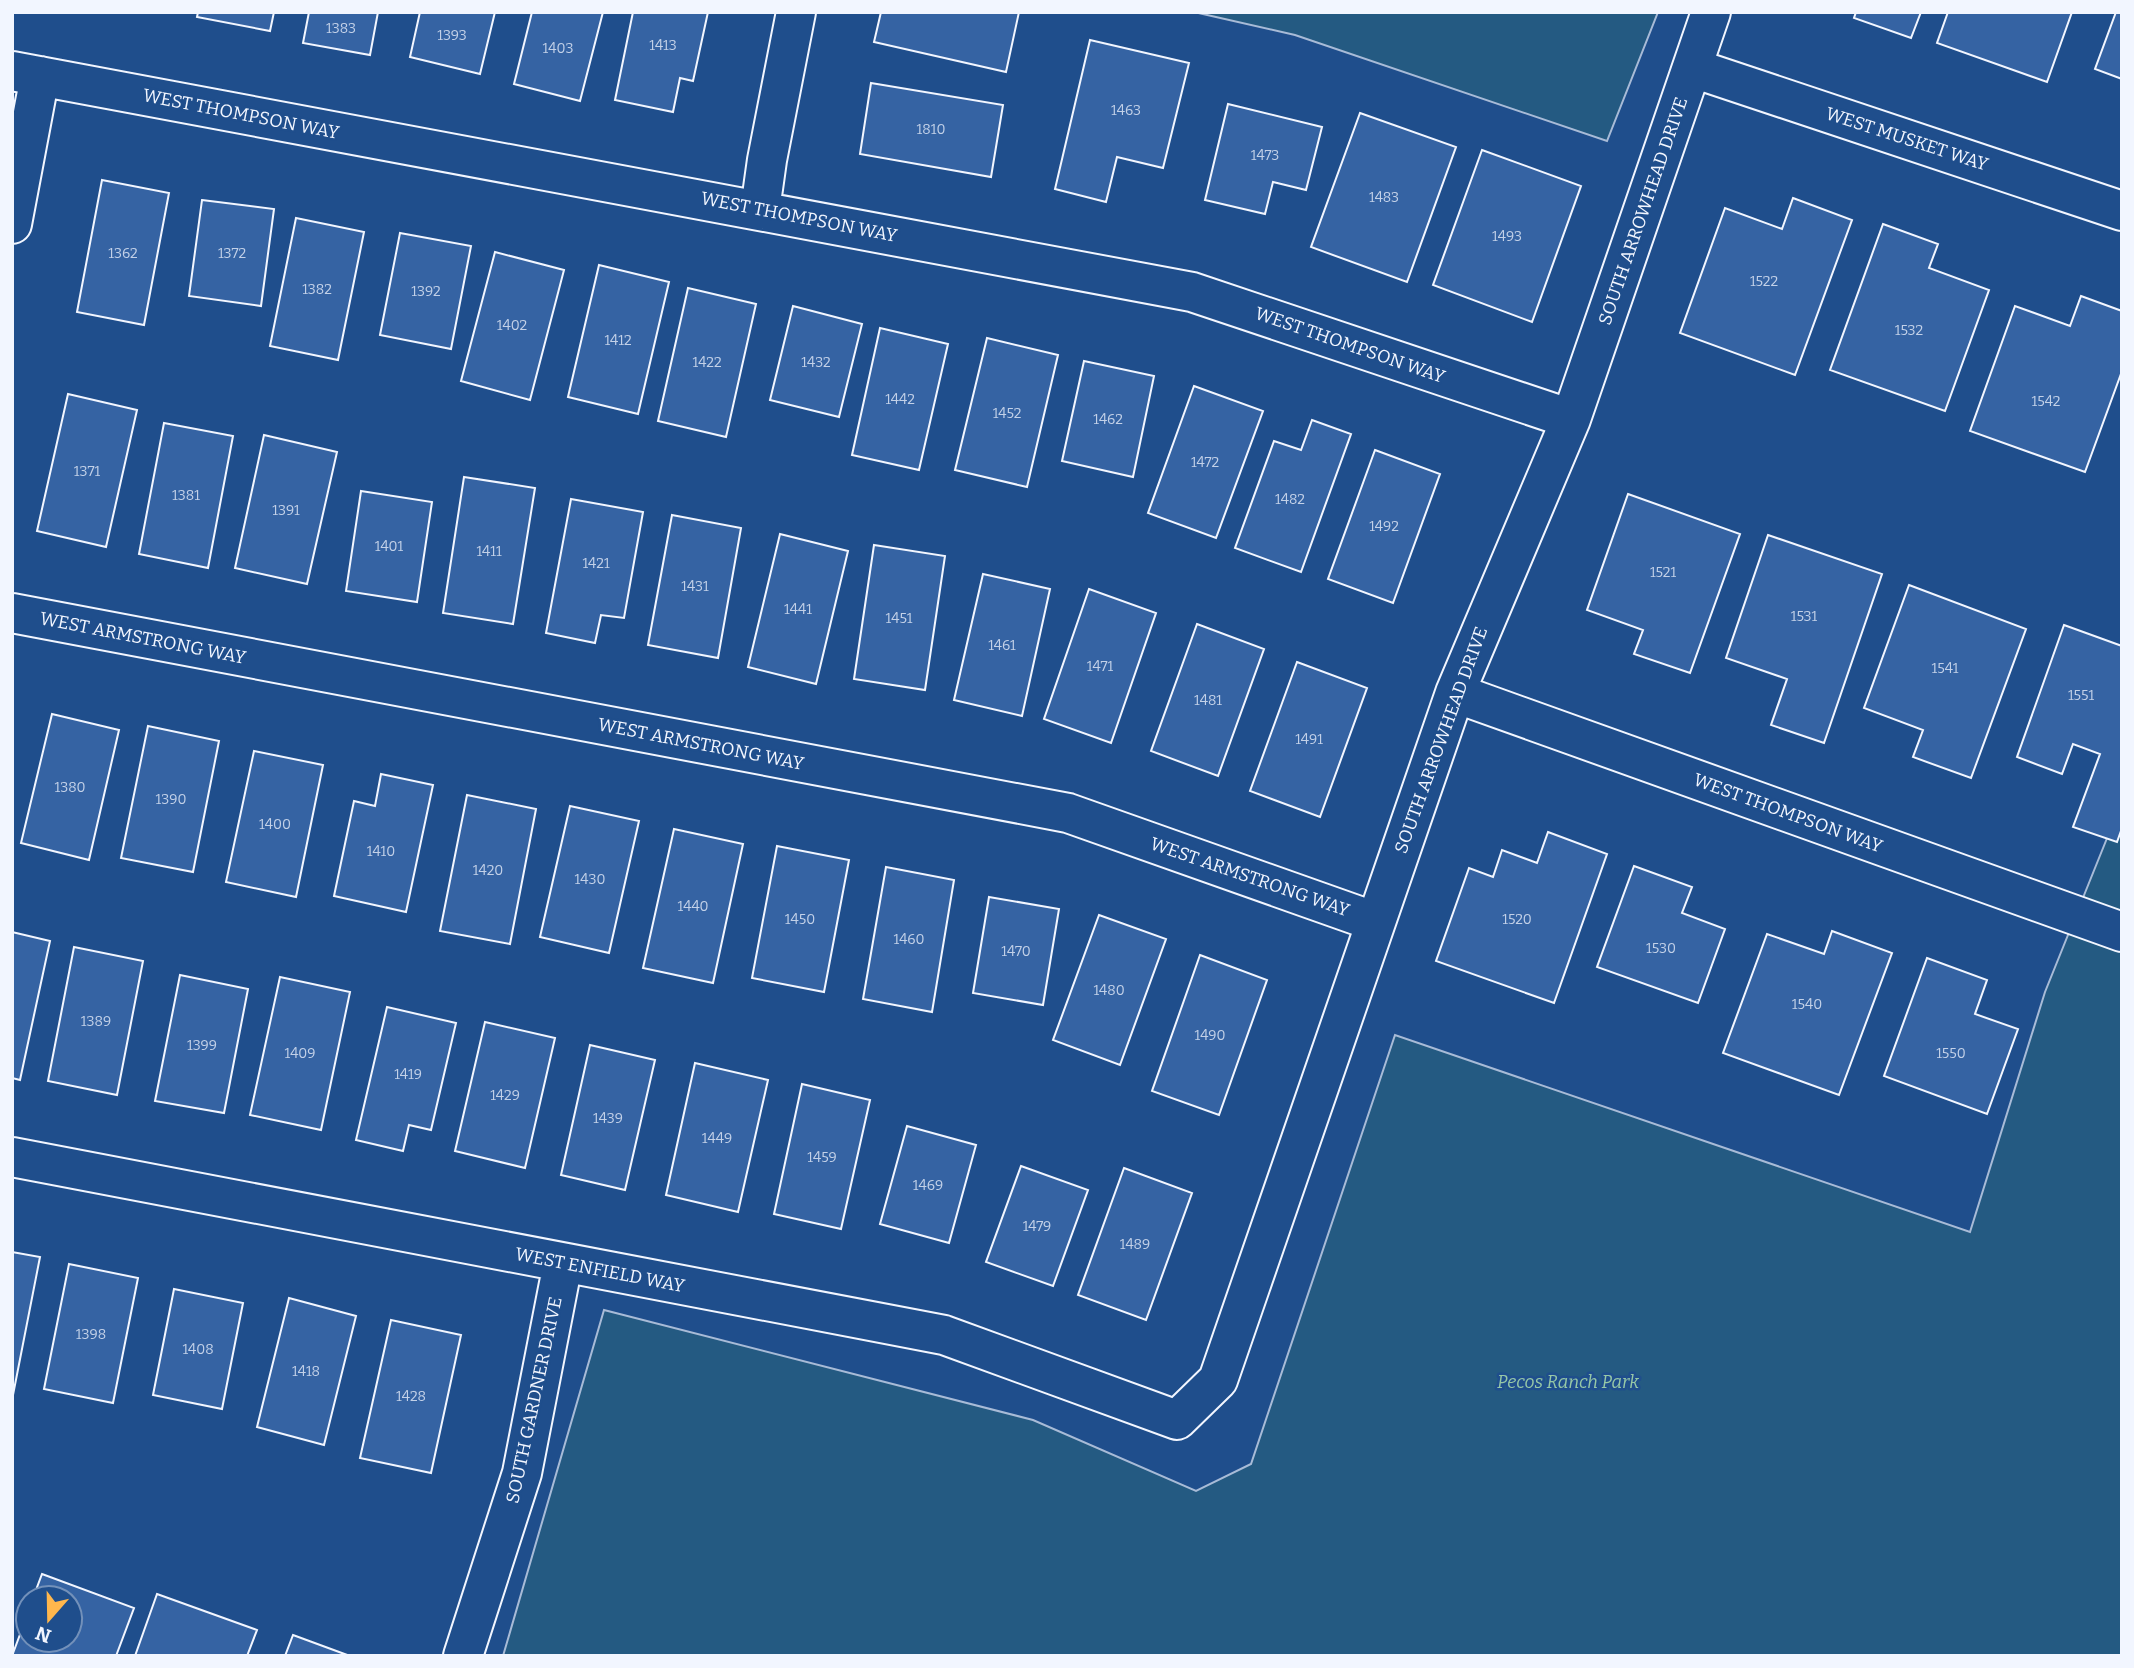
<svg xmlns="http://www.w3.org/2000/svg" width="2134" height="1668" font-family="Bitter,serif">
<rect width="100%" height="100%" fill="#1f4e8c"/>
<path fill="#245a82" stroke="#a8bbd7" stroke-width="2" d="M1194,12H1658L1607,141L1295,35Z
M2122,801V1656H503L604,1310L1033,1420L1196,1491L1251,1464L1395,1035L1970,1232L2045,992Z"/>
<path fill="#3563a3" stroke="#f2f6ff" stroke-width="2" d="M198,12H274L270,31L197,17Z
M309,12H378L370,55L303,43Z
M420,12H495L480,74L410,57Z
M532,12H603L580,101L514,84Z
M633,12H708L693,81L680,78L673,112L615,100Z
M881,12H1019L1006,72L874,42Z
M1856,12H1921L1911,38L1854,18Z
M1948,12H2072L2047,82L1937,43Z
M2116,12H2122V79L2095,69Z
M1090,40L1189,63L1163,168L1117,157L1106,202L1055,189Z
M871,83L1003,105L991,177L860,154Z
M1228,104L1322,127L1306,190L1273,182L1265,214L1205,200Z
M1360,113L1456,147L1407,282L1311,247Z
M1482,150L1581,186L1532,322L1433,285Z
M102,180L169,193L144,325L77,312Z
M1793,198L1852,220L1795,375L1680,333L1725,208L1782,229Z
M202,200L274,209L261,306L189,296Z
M296,218L364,232L338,360L270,346Z
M1883,224L1938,244L1929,268L1989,290L1945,411L1830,370Z
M400,233L471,246L451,349L380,335Z
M495,252L564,270L530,400L461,381Z
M599,265L669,282L638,414L568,397Z
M688,288L756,304L726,437L658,421Z
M2081,296L2122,311V371L2085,472L1970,431L2015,306L2070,326Z
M793,306L862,324L839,417L770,400Z
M880,328L948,344L919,470L852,455Z
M987,338L1058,355L1027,487L955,470Z
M1084,361L1154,376L1133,477L1062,461Z
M1194,386L1263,411L1216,538L1148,513Z
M68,394L137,410L106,547L37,531Z
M1312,420L1351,434L1301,572L1235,548L1274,441L1301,450Z
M164,423L233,436L208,568L139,554Z
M264,435L337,452L307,584L235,568Z
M1375,450L1440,474L1393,603L1328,579Z
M464,477L535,488L513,624L443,613Z
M361,491L432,502L417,602L346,591Z
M1628,494L1740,534L1690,673L1634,654L1643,630L1587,610Z
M571,499L643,512L624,618L601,615L595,643L546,633Z
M672,515L741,528L718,658L648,645Z
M780,534L848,551L816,684L748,667Z
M1768,535L1882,574L1824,743L1771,725L1787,679L1726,658Z
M874,545L945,556L925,690L854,679Z
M983,574L1050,589L1022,716L954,700Z
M1909,585L2026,629L1971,778L1913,757L1923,730L1864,708Z
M1089,589L1156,613L1111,743L1044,719Z
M1197,624L1264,649L1218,776L1151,751Z
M2064,625L2122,646V828L2117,842L2073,827L2100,754L2073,744L2062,774L2017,757Z
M1297,662L1367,688L1320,817L1250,791Z
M52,714L119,730L89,860L21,843Z
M148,726L219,741L193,872L121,858Z
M254,751L323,765L296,897L226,882Z
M381,774L433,785L406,912L334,896L354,801L375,806Z
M467,795L536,809L510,944L440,931Z
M570,806L639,821L609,953L540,937Z
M674,829L743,844L713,983L643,968Z
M1548,832L1607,854L1554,1003L1436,961L1469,868L1493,877L1502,850L1537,863Z
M777,846L849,860L824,992L752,978Z
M1634,866L1692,887L1682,913L1725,929L1698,1003L1597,967Z
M886,867L954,880L932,1012L863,999Z
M989,897L1059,909L1043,1005L973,993Z
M1099,915L1166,939L1120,1065L1053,1040Z
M1832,931L1892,953L1839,1095L1723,1053L1767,934L1824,954Z
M12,932L50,941L20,1080L12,1078Z
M74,947L143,961L117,1095L48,1081Z
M1200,955L1267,980L1219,1115L1152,1091Z
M1927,958L1987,980L1975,1014L2018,1029L1987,1114L1884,1076Z
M180,975L248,989L224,1113L155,1101Z
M280,977L350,992L321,1130L250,1115Z
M387,1007L456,1023L431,1130L409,1125L403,1151L356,1140Z
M485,1022L555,1038L525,1168L455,1151Z
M590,1045L655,1060L625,1190L561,1175Z
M695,1063L768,1080L738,1212L666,1195Z
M802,1084L870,1100L841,1229L774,1214Z
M907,1126L976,1145L949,1243L880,1224Z
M1021,1166L1088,1190L1053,1286L986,1262Z
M1124,1168L1192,1193L1146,1320L1078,1295Z
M12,1252L40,1257L13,1395H12Z
M69,1264L138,1278L113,1403L44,1389Z
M174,1289L243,1303L222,1409L153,1395Z
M289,1298L356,1316L324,1445L257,1427Z
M391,1320L461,1335L431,1473L360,1458Z
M42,1574L134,1608L116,1656H12L28,1613V1640H70V1598H33Z
M157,1594L257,1630L247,1656H135Z
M293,1635L350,1656H285Z"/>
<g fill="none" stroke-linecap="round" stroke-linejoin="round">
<defs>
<path id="minor" d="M1693,68L2122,211
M12,71L1192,292L1571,419
M760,210L767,160L796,12
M12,224L40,76
M12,613L1068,813L1376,922
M1455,693L2122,932
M12,1157L944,1335L1177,1420L1218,1380L1455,693L1571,419L1711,12
M463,1656L522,1473L563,1263"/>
</defs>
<use href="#minor" stroke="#f2f6ff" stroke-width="42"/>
<use href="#minor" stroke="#1f4e8c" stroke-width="38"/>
</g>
<g text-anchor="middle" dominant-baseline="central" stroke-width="5" stroke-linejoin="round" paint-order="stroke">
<g font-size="14" fill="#c3d1e8">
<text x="341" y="28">1383</text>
<text x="452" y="35">1393</text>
<text x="663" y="45">1413</text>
<text x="558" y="48">1403</text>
<text x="1126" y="110">1463</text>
<text x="931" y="129">1810</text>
<text x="1265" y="155">1473</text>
<text x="1384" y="197">1483</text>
<text x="1507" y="236">1493</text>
<text x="123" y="253">1362</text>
<text x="232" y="253">1372</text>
<text x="1764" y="281">1522</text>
<text x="317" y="289">1382</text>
<text x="426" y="291">1392</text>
<text x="512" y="325">1402</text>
<text x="1909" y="330">1532</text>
<text x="618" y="340">1412</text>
<text x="707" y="362">1422</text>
<text x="816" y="362">1432</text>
<text x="900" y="399">1442</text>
<text x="2046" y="401">1542</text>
<text x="1007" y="413">1452</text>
<text x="1108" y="419">1462</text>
<text x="1205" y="462">1472</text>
<text x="87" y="471">1371</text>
<text x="186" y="495">1381</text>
<text x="1290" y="499">1482</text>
<text x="286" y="510">1391</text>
<text x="1384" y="526">1492</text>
<text x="389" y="546">1401</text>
<text x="489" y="551">1411</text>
<text x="596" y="563">1421</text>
<text x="1663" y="572">1521</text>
<text x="695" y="586">1431</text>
<text x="798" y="609">1441</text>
<text x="1804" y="616">1531</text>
<text x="899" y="618">1451</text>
<text x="1002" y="645">1461</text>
<text x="1100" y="666">1471</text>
<text x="1945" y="668">1541</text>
<text x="2081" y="695">1551</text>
<text x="1208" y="700">1481</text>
<text x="1309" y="739">1491</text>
<text x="70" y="787">1380</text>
<text x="171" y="799">1390</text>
<text x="275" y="824">1400</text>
<text x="381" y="851">1410</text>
<text x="488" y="870">1420</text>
<text x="590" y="879">1430</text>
<text x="693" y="906">1440</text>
<text x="800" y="919">1450</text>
<text x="1517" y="919">1520</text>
<text x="909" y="939">1460</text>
<text x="1661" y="948">1530</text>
<text x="1016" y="951">1470</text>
<text x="1109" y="990">1480</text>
<text x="1807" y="1004">1540</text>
<text x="96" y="1021">1389</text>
<text x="1210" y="1035">1490</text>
<text x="202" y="1045">1399</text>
<text x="300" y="1053">1409</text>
<text x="1951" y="1053">1550</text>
<text x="408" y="1074">1419</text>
<text x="505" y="1095">1429</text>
<text x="608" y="1118">1439</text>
<text x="717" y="1138">1449</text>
<text x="822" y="1157">1459</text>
<text x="928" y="1185">1469</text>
<text x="1037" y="1226">1479</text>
<text x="1135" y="1244">1489</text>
<text x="91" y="1334">1398</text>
<text x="198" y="1349">1408</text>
<text x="306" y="1371">1418</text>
<text x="411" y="1396">1428</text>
</g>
<g font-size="18" fill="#f2f6ff" stroke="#1f4e8c">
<text transform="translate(241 114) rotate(11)">WEST THOMPSON WAY</text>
<text transform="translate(1907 139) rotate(18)">WEST MUSKET WAY</text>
<text transform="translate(1643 211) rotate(-71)">SOUTH ARROWHEAD DRIVE</text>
<text transform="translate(799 217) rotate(11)">WEST THOMPSON WAY</text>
<text transform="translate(1350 345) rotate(19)">WEST THOMPSON WAY</text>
<text transform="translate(143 638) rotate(11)">WEST ARMSTRONG WAY</text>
<text transform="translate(1441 740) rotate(-70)">SOUTH ARROWHEAD DRIVE</text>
<text transform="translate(701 744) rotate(11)">WEST ARMSTRONG WAY</text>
<text transform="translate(1788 813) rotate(20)">WEST THOMPSON WAY</text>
<text transform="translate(1250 877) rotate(19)">WEST ARMSTRONG WAY</text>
<text transform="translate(600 1270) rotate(11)">WEST ENFIELD WAY</text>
<text transform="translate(534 1400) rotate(-78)">SOUTH GARDNER DRIVE</text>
</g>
<g font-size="18" font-style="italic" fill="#97c8a6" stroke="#1f4e8c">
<text x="1568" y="1382">Pecos Ranch Park</text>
</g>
</g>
<rect width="2134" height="1668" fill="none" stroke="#f2f6ff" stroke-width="28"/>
<g transform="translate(49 1619) rotate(200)"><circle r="33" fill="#1f4e8c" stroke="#7391ba" stroke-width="2"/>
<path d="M0-5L12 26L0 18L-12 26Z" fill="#ffb74d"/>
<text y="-10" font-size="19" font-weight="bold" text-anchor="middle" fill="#f2f6ff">N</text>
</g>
</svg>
